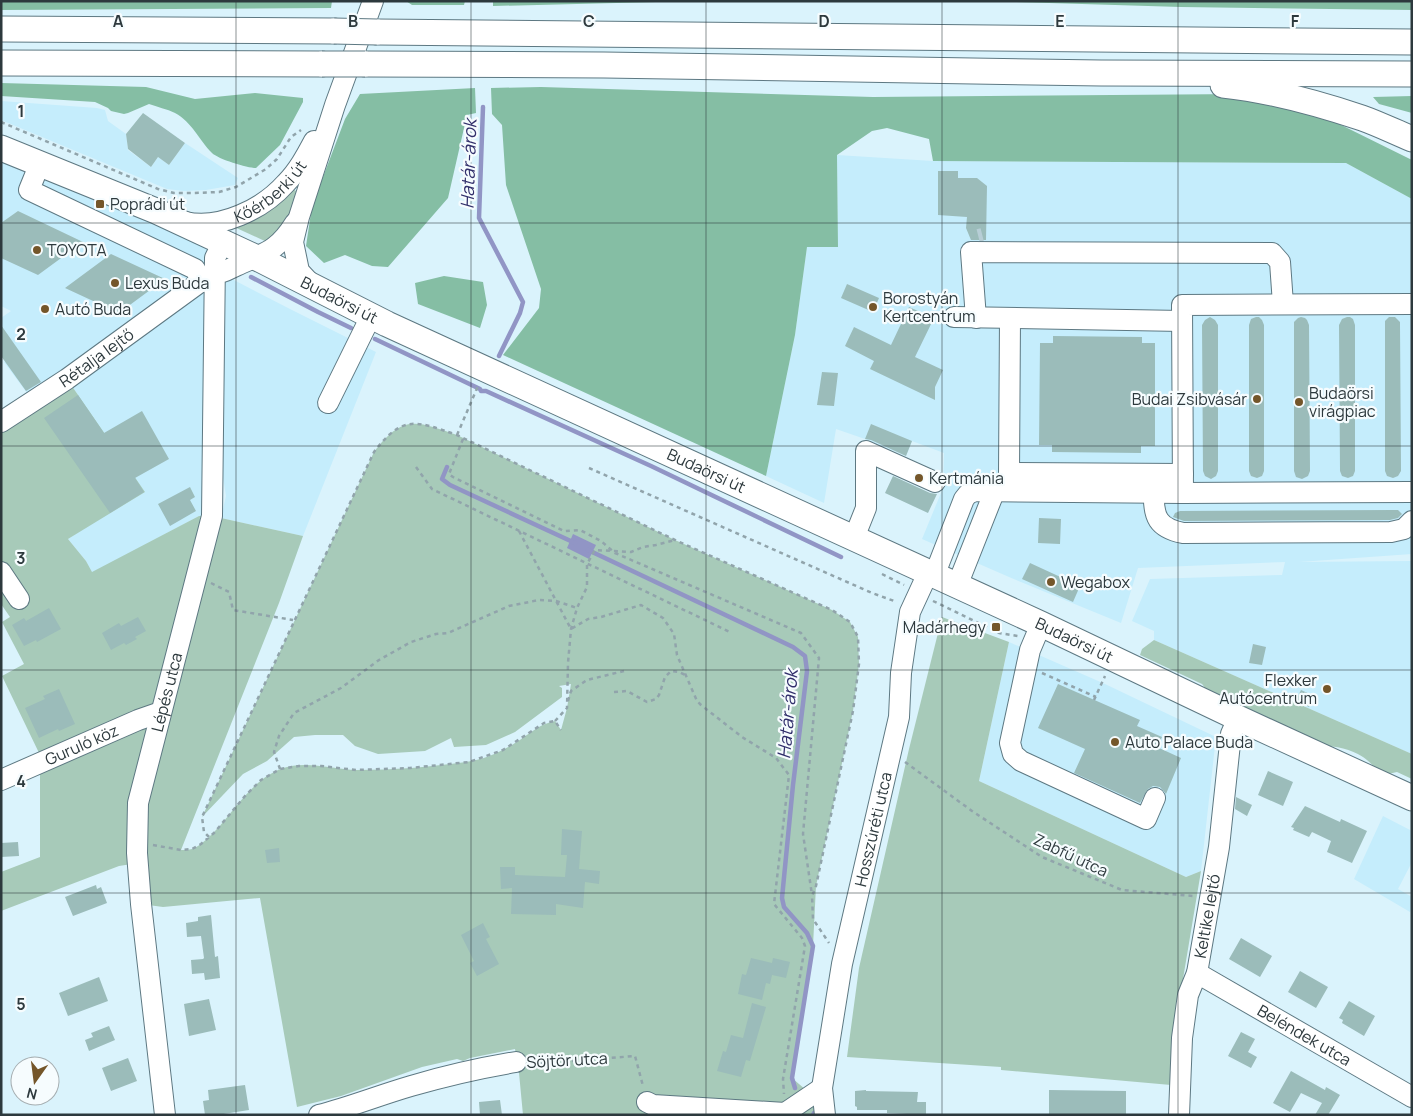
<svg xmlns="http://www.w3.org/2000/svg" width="1413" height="1116" font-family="Manrope,sans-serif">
<rect width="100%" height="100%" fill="#daf3fc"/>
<path fill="#c5edfc" d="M1,101L97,108L105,110L108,121L126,134L128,150L151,167L158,157L169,165L185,143L238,178L235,185L206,190L184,191L167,189L1,120Z
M1,148L223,242L212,516H199L92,573L86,561L68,539L74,535L78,395L67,379L27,393L4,362L12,356L1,341V318L11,311L1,306Z
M837,155L933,161L1346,163L1412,199V554L1299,562L1412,561V754L1154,640V631L1132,621L1150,579L1282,575L1285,562L1138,568L1121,623L1009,577L922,539L943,488L944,453L912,441L906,456L865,439L836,429L824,503L766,476L795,335L807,247H838Z
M230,278L290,309L376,352L303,536L221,518L226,496L218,447L222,287Z
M1009,642L1105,684L1216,737L1201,871L1186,877L979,781Z
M1383,816L1412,831V862L1398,889L1412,897V907L1410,912L1354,879Z"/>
<path fill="#a7cab9" d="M293,189L296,191C296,217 283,224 267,242L232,226Z
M67,379L145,492L68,539L86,561L92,572L199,516H212L303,536L279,603L181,850C185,850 189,850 192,849C198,847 203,842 208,838C232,816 247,784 278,770C302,759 331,769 357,770C393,770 430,767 466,762C483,760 501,752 515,743C530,734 537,725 555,721L561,730L567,708L571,684L559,686L562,688V697L515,732L486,745L454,747L451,738L425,751L378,754L355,746L343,735H315L294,737L267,761L243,774L202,817L374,452C403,414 416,421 457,435L675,540L832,610L850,622L858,637L859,664L853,711L816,886L813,946L792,1078L806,1090L821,1115H523L519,1073L515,1049L470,1058L463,1061L457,1059L422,1067L341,1096L297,1107L260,898L163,907L141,904L138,863L119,866L1,911V872L40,857V755L2,676L24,664L2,622L10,617L1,604V422Z
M942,617L1009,642L979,781L1186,877L1201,871L1177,1015L1171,1085L1001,1070V1067L847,1057L859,968L909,749Z
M1154,640L1412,754V779L1397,772C1379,777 1376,766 1363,757C1351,749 1336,746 1321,746L1206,689L1202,684L1140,655L1142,649Z"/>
<path fill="#85bea4" d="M1,1H332L331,8L1,10Z
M406,1H465L464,5H412Z
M493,1H695L493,6Z
M985,1H1412V10L1181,7Z
M1,83L146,87L195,99L255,93L303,98V102L280,145L256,168C247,168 218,159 212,153C199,140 192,122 175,113C167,109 157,107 149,104L128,113L124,114L111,111L108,108L95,102L1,96Z
M541,87L873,97L1242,94L1327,118L1412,160V199L1346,163L933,161L929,139L887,128L872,131L837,155L838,247H807L795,335L766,476L503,355L539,308L541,289L506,185L502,125L492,114L491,88Z
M475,88L476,113L467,115L448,198L388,267L372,266L345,255L324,263L306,246L312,206L345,119L360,94Z
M1412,96V113L1379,104L1373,97Z
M444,276L483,282L487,305L480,328L418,304L415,283Z"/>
<path fill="#9195c5" d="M573,534L596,545L589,559L567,548Z"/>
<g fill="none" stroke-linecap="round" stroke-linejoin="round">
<path stroke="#9195c5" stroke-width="4.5" d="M483,107L479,218L523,302L520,313L499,356
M251,277L318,312L351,328
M375,339L480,389L481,391H486L651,466L841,557
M447,467L442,479L450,485L575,543
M588,550L793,647L805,656L807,671L793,785L782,898L784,907L807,933L813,946L792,1078L795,1088
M813,1115L814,1113"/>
</g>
<path fill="#9bbcba" d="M143,113L185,143L169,165L158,157L151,167L128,149L126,134Z
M938,171H958V178H977L987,186L986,240H971L966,228L967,217L938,215Z
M18,211L83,242L38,275L1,258V223Z
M111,254L165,279L119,313L65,288Z
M847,284L879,298L873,312L841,298Z
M909,307L934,318L915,357L943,370L935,387V400L870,369L874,361L845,346L854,327L891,345Z
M1210,317L1215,320L1218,325V471L1216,476L1211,479L1205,476L1203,471L1202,325L1205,320Z
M1256,317H1259L1262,320L1264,325V471L1262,476L1257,478L1251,476L1249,471V325L1251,319Z
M1301,317L1305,318L1307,320L1309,325L1310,471L1308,476L1302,479L1296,477L1294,471V322L1298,318Z
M1347,317H1350L1353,319L1355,325V471L1353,476L1348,478L1342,476L1340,471L1339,325L1342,319Z
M1389,317H1395L1400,322V325L1401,471L1398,476L1393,478L1387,476L1385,471V321Z
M1,325L41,382L26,391L1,356Z
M1053,336L1142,337V343H1155V446H1141V453L1052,452V445H1039L1040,343H1053Z
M822,372L838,373L834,406L817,405Z
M78,395L104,433L142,411L169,459L135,478L144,492L110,513L44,418Z
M871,424L912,441L906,456L871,440L865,439Z
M893,476L930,493L937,494L928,513L885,493Z
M190,487L195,497L190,500L196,511L170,526L158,504Z
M1395,510H1398L1402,514L1398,518L1390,520L1184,521L1173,517L1175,513L1180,511Z
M1039,518L1061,519L1060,544L1038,543Z
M1030,563L1080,586L1073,602L1022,579Z
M49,608L61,629L37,642L36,640L24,646L12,625L24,618L26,621Z
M138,617L146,631L135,637L137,639L126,645L124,643L111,650L102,633L119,623L121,626Z
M1253,644L1266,647L1262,665L1249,663Z
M1058,684L1140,720L1137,726L1162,737L1157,747L1181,758L1166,794L1160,787L1153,786L1148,789L1140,803L1074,773L1085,749L1038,728Z
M59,689L75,724L59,731L58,729L39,738L25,708L45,699L43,696Z
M1301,690L1314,696L1309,707L1296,700Z
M1268,771L1293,782L1283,806L1258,795Z
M1236,797L1252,805L1247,816L1235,809Z
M1305,806L1340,822L1341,819L1367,831L1352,863L1327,852L1331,841L1312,832L1309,837L1293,830L1294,828L1291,827Z
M562,829L582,831L579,869L600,871L599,884L585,882L583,908L556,904V915L511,914L512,888L501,889L500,867H515V875L565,877L567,855H561Z
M18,842L19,856L1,857V843Z
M279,848L280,862L267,863L265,850Z
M96,885L97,889L101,887L107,903L73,916L65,897Z
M211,915L215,957L218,956L220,978L205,980L204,973L192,974L191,960L203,959L204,958L201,936L187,937L186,923L198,921V917Z
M483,923L490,937L486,939L499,964L477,976L470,963L474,961L461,935Z
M1241,938L1272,956L1260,977L1229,959Z
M751,958L772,963L773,958L790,962L786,978L772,975L770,984L766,983L762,1000L738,994L742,974L746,975Z
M1300,971L1328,987L1316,1008L1288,992Z
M99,977L108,1001L68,1016L59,993Z
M209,999L216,1030L189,1036L184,1004Z
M1349,1001L1375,1016L1364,1036L1342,1023L1343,1020L1339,1018Z
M752,1003L766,1007L750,1061L746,1060L741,1077L717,1071L723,1051L726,1052L731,1035L743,1038Z
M109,1026L115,1040L89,1051L85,1040L93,1037L91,1033Z
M1241,1032L1255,1039L1248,1052L1257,1057L1251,1068L1228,1056Z
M128,1058L137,1081L111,1091L102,1068Z
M1291,1071L1325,1090L1326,1087L1340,1095L1328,1115H1315L1322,1103L1301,1093L1290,1112L1273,1103Z
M245,1085L249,1110L217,1115H205L203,1101L209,1100L208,1090Z
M866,1090V1091L918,1092L917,1102H926V1115L887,1113V1110H857V1107L855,1106V1091Z
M1049,1090L1126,1091V1115H1049Z
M500,1100L502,1115H480L479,1102Z"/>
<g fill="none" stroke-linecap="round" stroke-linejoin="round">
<path stroke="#b7ced6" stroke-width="20" stroke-dasharray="20 10" stroke-linecap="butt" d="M979,239L983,238"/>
<defs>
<g id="minor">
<path d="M40,163L29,190L195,269L202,282"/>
<path id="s1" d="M185,222C220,230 263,209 286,183C298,171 306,156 314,141"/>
<path d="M214,272C226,273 226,270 236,266C264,253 277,252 295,223"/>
<path d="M312,285L299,271L293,242L299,217L335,105L373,1"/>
<path d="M954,317L1182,321"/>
<path d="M976,318L971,252L1272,253L1280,262L1283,304"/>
<path d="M328,403L371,316"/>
<path id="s2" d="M1,422L67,379L214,272"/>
<path d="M1009,473L1010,318"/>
<path d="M1009,491V473L1183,474"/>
<path d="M1154,493C1153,517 1158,528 1183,533L1391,532L1404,529L1412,521"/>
<path d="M1183,493L1182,305L1412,304"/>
<path d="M854,538L866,508V451L935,482"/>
<path d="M1,572L19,599"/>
<path d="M934,576L964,499L968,494L975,491L1183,493L1412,492"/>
<path d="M957,586L995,490"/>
<path d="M1041,624L1030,650L1010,743L1013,754L1021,761L1146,819L1155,798"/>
<path id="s3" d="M1,780L138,720L161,712"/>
<path id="s4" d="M1197,973L1412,1097"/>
<path d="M647,1102L653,1105L785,1113"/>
<path id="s5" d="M165,1115L141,904L137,853L138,803L212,516L215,258L223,242"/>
<path d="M319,1115C350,1107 380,1095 411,1086C445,1076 480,1068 516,1062"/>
<path d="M785,1115V1113L822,1088"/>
<path id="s6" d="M825,1115L822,1088L842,964L899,717L901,673L910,612L928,573"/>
<path id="s7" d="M1179,1115L1182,1038L1188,995L1197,973L1219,847L1231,734L1238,718"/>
</g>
<g id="major">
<path d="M1,29L334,31"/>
<path d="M377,32L1412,42"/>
<path d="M1,63L322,64"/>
<path d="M365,64L604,65L1101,73L1412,74"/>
<path d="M1223,85C1270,90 1317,103 1362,118C1379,124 1395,132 1412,139"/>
<path id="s8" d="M1,148L156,211L257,258L387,324L1041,624L1238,718L1412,798"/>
</g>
</defs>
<use href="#minor" stroke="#5d7882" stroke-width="22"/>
<use href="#major" stroke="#5d7882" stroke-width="27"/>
<path stroke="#91a4ab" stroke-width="2.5" stroke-dasharray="4 4" stroke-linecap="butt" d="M1,122L158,189L174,193H194L219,192L236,187L266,169L277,159L291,137L301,130
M457,435L478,386
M463,439L449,474L453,477L564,531L580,530L601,541L615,553L801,633L819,658L803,834L812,895
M416,467L432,489L732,633
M589,468L872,593L897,602
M519,531L571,629L588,619L601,617L641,605L663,618L674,634L677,655L697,701L701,705L742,737L776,758L789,775L774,904L802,938L805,946L783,1079L784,1094
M882,574L904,585
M211,583L229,592L233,610L293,620
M933,601L999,633L1018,636
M1042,673L1096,697
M614,692L627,691L647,702L656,699L659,695L665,677L671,671L679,672L685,675
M1094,700L1105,676
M568,701L571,691L587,680L624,671
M555,721L567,708L568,663L571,629L577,608L587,587V564L595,550L631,552L643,547L656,545L675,540
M905,762L972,811L1042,857L1122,890L1193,896
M280,769L274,752L279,736L294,713L341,688L379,660L411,642L436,634L448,633L509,606L539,600L556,601L577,608
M209,837L204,832L202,817L374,452C403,414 416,421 457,435L675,540L832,610L850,622L858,637L859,664L853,711L816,886L812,896L813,919L829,943
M153,845L181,850L192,849L201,844L214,833L245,796L261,780L280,769L299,766H321L356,770L410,768L469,762L503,750L544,723L555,721L561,730
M532,1064L635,1056L643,1086"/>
<use href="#minor" stroke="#fff" stroke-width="20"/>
<use href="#major" stroke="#fff" stroke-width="25"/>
<defs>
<path id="major-bridge" d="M334,31L377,32
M322,64H365"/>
</defs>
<use href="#major-bridge" stroke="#5d7882" stroke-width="27" stroke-linecap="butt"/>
<use href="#major-bridge" stroke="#fff" stroke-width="25"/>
</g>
<path fill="none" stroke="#2d393d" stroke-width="1" stroke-opacity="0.55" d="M236,1V1115M471,1V1115M706,1V1115M942,1V1115M1178,1V1115M1,223H1412M1,446H1412M1,670H1412M1,893H1412"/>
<g fill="#74562a" stroke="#f6fcfe" stroke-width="2">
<rect x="95" y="199" width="10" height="10" rx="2.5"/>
<circle cx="37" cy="250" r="5"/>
<circle cx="115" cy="283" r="5"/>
<circle cx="873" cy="307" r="5"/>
<circle cx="45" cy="309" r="5"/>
<circle cx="1257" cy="399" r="5"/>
<circle cx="1299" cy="402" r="5"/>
<circle cx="919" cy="478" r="5"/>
<circle cx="1051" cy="582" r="5"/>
<rect x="991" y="622" width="10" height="10" rx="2.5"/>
<circle cx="1327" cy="689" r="5"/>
<circle cx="1115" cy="742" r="5"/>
</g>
<g text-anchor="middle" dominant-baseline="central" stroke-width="4.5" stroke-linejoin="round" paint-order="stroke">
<g font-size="16" fill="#2d393d" stroke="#f6fcfe">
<text stroke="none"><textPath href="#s1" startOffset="95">Kőérberki út</textPath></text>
<text stroke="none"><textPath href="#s8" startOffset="371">Budaörsi út</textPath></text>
<text stroke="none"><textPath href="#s2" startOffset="115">Rétalja lejtő</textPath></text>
<text stroke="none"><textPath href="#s8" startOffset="776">Budaörsi út</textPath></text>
<text stroke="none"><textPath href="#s8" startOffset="1181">Budaörsi út</textPath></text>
<text stroke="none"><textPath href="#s5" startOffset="428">Lépés utca</textPath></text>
<text stroke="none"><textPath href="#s3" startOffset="88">Guruló köz</textPath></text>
<text stroke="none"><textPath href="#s6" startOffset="291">Hosszúréti utca</textPath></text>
<text transform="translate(1071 855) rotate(25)">Zabfű utca</text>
<text stroke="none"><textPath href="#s7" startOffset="202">Keltike lejtő</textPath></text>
<text stroke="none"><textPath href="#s4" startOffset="124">Beléndek utca</textPath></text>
<text transform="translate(567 1060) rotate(-3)">Söjtör utca</text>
</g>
<g font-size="16" fill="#2d393d" stroke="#f6fcfe" text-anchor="start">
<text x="110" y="204">Poprádi út</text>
<text x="47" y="250">TOYOTA</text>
<text x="125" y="283">Lexus Buda</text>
<text x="883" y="298">Borostyán<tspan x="883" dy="18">Kertcentrum</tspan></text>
<text x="55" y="309">Autó Buda</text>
<text x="1309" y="393">Budaörsi<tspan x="1309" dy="18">virágpiac</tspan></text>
<text x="1247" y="399" text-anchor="end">Budai Zsibvásár</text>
<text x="929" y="478">Kertmánia</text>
<text x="1061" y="582">Wegabox</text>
<text x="986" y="627" text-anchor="end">Madárhegy</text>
<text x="1317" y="680" text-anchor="end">Flexker<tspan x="1317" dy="18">Autócentrum</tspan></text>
<text x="1125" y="742">Auto Palace Buda</text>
</g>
<g font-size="18" font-style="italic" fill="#32306c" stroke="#f6fcfe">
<text transform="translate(468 164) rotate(-88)">Határ-árok</text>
<text transform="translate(787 714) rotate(-85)">Határ-árok</text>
</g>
</g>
<g font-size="16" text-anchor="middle" font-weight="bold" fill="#2d393d" stroke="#f6fcfe" stroke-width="4.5" stroke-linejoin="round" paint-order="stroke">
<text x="118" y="27">A</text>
<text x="353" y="27">B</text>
<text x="589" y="27">C</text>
<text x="824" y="27">D</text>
<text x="1060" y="27">E</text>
<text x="1295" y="27">F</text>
<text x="21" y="117">1</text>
<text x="21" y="340">2</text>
<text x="21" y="564">3</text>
<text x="21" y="787">4</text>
<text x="21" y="1010">5</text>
</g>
<rect width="1413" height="1116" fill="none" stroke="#2d393d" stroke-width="5"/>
<g transform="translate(35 1081) rotate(194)"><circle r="24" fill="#f6fcfe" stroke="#a6aeb1"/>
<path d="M0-4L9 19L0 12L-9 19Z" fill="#74562a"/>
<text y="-8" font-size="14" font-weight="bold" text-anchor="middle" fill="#2d393d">N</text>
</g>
</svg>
